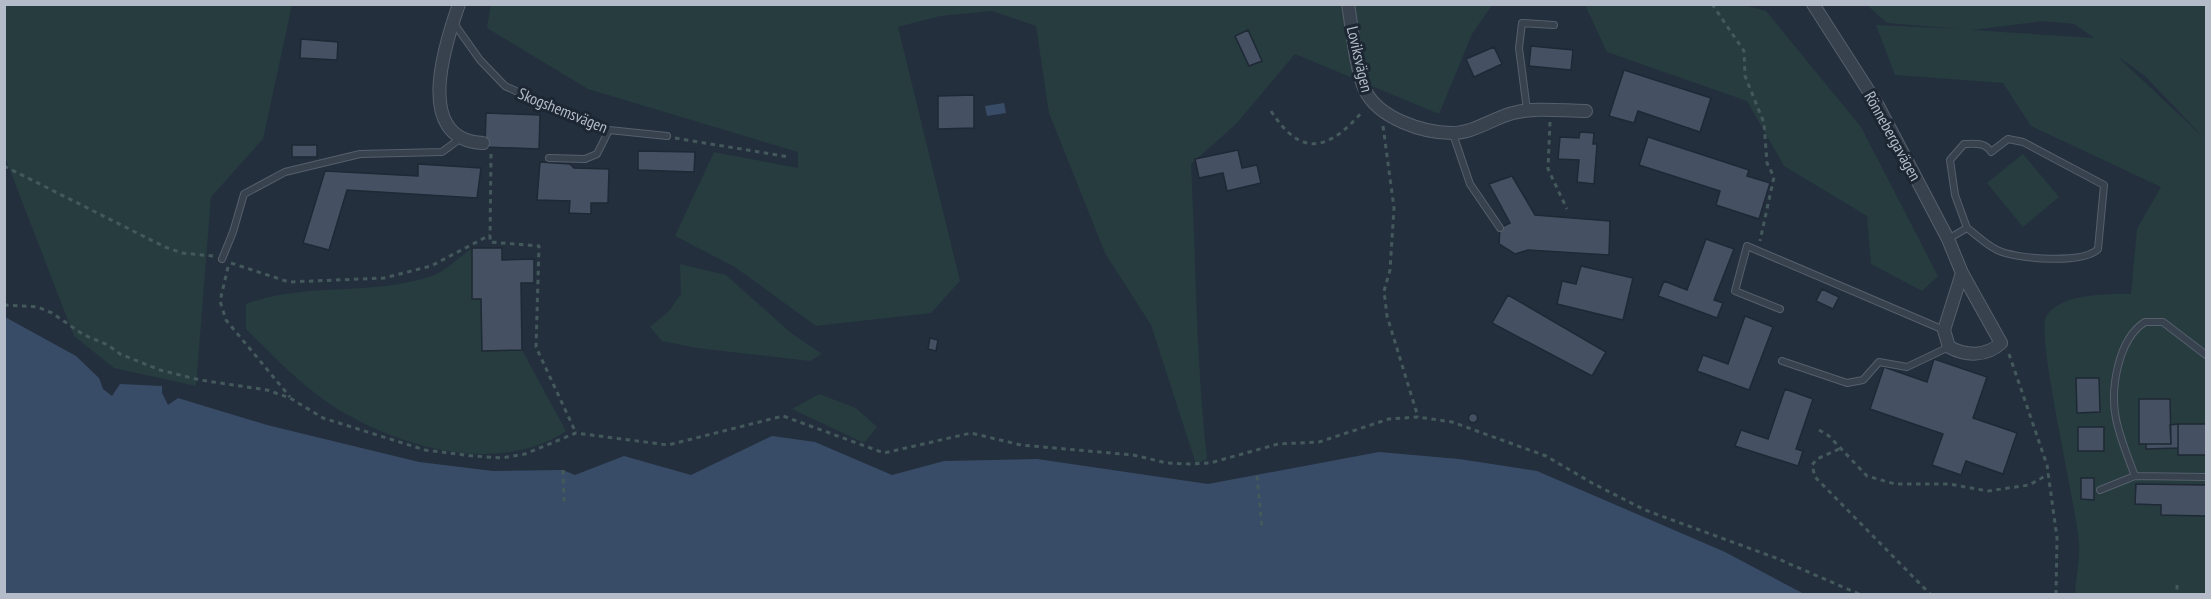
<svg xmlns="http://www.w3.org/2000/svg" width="2211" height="599" font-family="'PT Sans Narrow',sans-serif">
<rect width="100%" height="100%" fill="#242f3e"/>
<path fill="#263c3f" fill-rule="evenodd" d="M5,4L292,5L263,139L211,197L196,386L114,368L74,336L5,157Z
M491,4L1492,5L1472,34L1439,114L1295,54L1237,123L1191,164C1196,262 1196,361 1207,459L1196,464L1151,325L1105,253L1049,113L1036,26L992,11L940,16L898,27L960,281L931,313L816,326L735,267L675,236L714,152L798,168V152L588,89L487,28Z
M1744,5L1766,11L1861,127L1938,276L1922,291L1871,264L1867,216L1784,166L1747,101L1607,52L1585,5Z
M1867,5H2206V594H2075C2076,578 2080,560 2079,544C2077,507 2036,337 2046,317C2059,293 2108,294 2131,294L2137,229L2161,187L2031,126L2003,83L1895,75L1876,25L1961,29L1887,23ZM2043,21L2074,24L2094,38L1972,30ZM2120,58L2145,76L2204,138L2120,59Z
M2023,154L2059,197L2023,227L1987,183Z
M472,248V299L481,300L482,350H522L566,431C498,476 401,448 336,408C303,387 274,357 246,329V304C305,282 369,296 429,277C444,273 459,257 472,248Z
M680,264L726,275L791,333L822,354L810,361L697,348L662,341L650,327L669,311L681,294Z
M819,394L856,408L877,427L864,443L792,409Z"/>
<path fill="#394c67" d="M1004,103L1006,113L987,116L985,106Z
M5,317L76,356L99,378L103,389L112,396L120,384L162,386V393L168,405L178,398L267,425L419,462L493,471L563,470L575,475L624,456L691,475L772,436L815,442L892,475L944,461L1037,459L1208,484L1379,452L1459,459L1537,471L1725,552L1804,594H5Z"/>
<path fill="#455162" stroke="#1f2835" stroke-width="1.5" d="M1248,30L1262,61L1249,66L1235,36Z
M301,39L338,42L337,60L300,58Z
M1531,46L1573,50L1571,70L1529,66Z
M1494,47L1502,64L1474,77L1466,59Z
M1624,70L1711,98L1700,132L1638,111L1634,123L1609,116Z
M974,95V128L938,129V96Z
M486,113L540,115L539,149L485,147Z
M1580,132L1594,133L1593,144H1597L1594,184L1577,182L1579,160L1558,159L1560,137L1579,138Z
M1648,137L1749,170L1747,176L1770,183L1759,219L1716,205L1720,191L1639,165Z
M292,145H317V157H292Z
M1238,150L1242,168L1257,165L1261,183L1227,191L1223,173L1199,178L1195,159Z
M638,151L695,152L694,172L638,170Z
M540,162L570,164L574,168L609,169L608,203H591V214L569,213L570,201L537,200Z
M418,164L481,168L477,198L347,190L329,250L303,243L325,171L418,176Z
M1512,176L1535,215L1610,221L1609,255L1528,250L1515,254L1499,244L1500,228L1510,223L1489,184Z
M1706,239L1734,249L1714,300L1723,303L1717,318L1658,296L1664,281L1687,290Z
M472,248H502V260L534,259V283H521L522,350L482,351L481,299H472Z
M1581,266L1633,278L1623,320L1557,304L1562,281L1576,284Z
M1822,289L1839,297L1833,309L1816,301Z
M1508,295L1606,352L1592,376L1492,323Z
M1745,316L1773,327L1749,390L1697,371L1703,355L1728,364Z
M930,338L938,340L936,351L928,349Z
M1934,359L1987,377L1973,418L2017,433L2003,474L1966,461L1961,475L1932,465L1943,434L1870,409L1884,367L1927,382Z
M2076,378H2099L2100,412L2077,413Z
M1785,389L1813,399L1796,449L1803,451L1798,466L1735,446L1741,430L1768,439Z
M2139,399H2170L2171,444H2139Z
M1468.5 418a4.5 4.5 0 1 1 9 0a4.5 4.5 0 1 1-9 0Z
M2178,424H2206V455H2178Z
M2178,424V448L2146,449V444H2171L2170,425Z
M2078,427H2104V451H2078Z
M2081,478H2094V500L2081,499Z
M2136,484L2206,485V516L2161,515V505L2135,504Z"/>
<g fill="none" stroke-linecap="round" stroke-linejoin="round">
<defs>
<path id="lane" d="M453,22L480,60L505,86L577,119L609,130L667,136
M1527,110L1519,48L1522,23L1554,25
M1453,134L1470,184L1500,228
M549,158L585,159L597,154L609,130
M1948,239L1967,228L1955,195L1950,160L1964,144C1975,144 1985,142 1991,152L2008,139L2023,142L2104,185L2098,249C2084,264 2021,259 2002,252C1989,248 1978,236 1967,228
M222,259L233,232L244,194L285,172L360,154L442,152L461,138
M1780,309L1735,291L1747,246L1944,330
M2206,355L2163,322H2145C2118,339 2110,389 2116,419C2120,438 2128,458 2135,476L2206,477
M1782,361L1847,383L1863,380L1879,362L1907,367L1949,347
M2100,490L2135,476"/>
<path id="street" d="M459,4C445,44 413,140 483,143
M1348,4C1352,27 1356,71 1365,90C1378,118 1423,133 1452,133C1474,133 1493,118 1513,113C1536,107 1563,111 1586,111
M1813,4L1877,104L1948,239L1962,273L2001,343C1986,357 1966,356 1949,347L1944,330L1962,273"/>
</defs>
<use href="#lane" stroke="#565f6c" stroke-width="8"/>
<use href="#street" stroke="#565f6c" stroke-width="14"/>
<path stroke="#44595c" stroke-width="3" stroke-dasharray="4.5 4.5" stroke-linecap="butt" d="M1712,4L1744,51L1745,76L1764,123L1767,163L1774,177L1760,241
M1271,111C1302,159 1329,150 1363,111
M1550,122L1548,169L1567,209
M1383,126L1394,208L1390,270L1384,291L1387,316L1418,417
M675,138L789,157
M491,154L490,242L539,246L536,347L576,433
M4,166L165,247L182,253L213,256
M231,263L289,282L384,278L431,266L490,235
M228,267L220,301L226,320L290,397
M4,305L38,307L52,313L84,335L108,345L120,354L160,370L200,380L267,390L290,398L323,418L425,450L473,456L502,458L525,454L576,433L668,445L783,416L884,453L971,433L1021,445L1133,455L1167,463L1189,464L1210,463L1278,444L1319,442L1389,419L1418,417L1452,422L1546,456L1592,483L1645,510L1776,558L1859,594
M2009,354L2047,465L2057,538L2056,594
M1819,430L1829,436L1867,476L1895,484H1949L1988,491L2029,485L2049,474
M1839,449L1817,459L1812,465L1815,477L1930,594
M563,470L564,503
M1257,476L1262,528
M2177,585V594"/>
<use href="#lane" stroke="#38414e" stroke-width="6"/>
<use href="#street" stroke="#38414e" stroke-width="12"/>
</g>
<g text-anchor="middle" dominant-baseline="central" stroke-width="6" stroke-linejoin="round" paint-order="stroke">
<g font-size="16" fill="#b4bcc9" stroke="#1d2633">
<text transform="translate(1360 59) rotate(77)">Loviksvägen</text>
<text transform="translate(563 110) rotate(22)">Skogshemsvägen</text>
<text transform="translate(1893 136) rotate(61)">Rönnebergavägen</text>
</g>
</g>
<rect width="2211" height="599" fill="none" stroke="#b4bcc9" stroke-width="12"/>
</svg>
